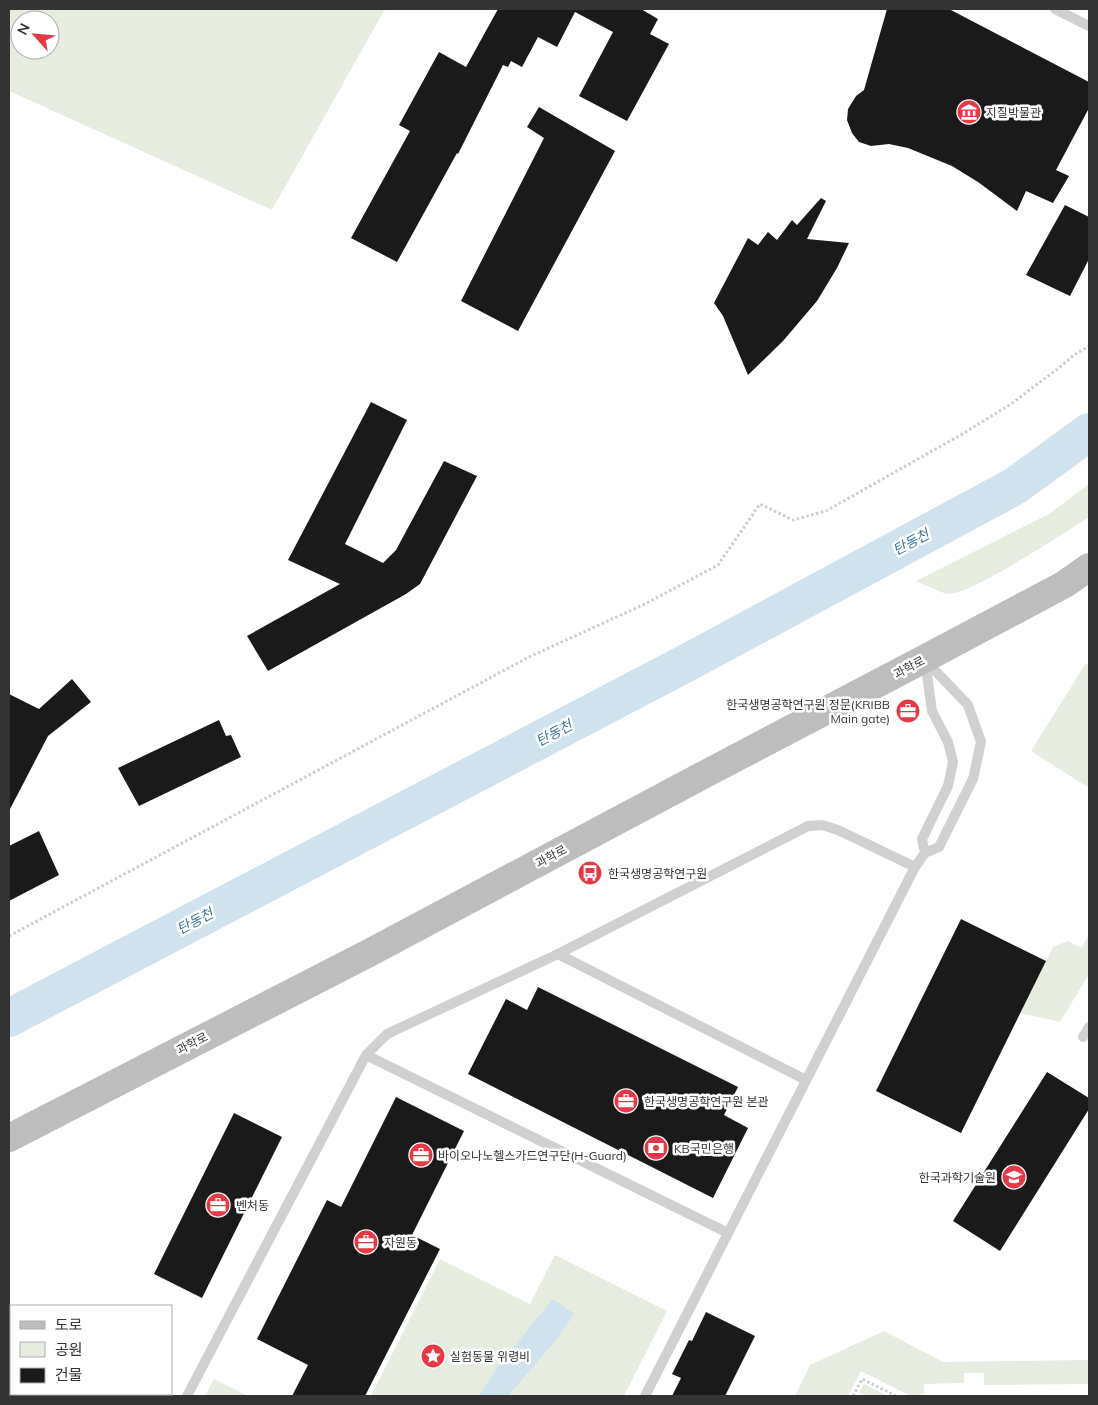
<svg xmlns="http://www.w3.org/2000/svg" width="1098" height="1405" font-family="Mulish,'Noto Sans KR',sans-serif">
<rect width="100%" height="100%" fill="#fff"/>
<path fill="#e6ecdf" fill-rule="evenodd" d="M9,9H385L272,210L9,91ZM20,20H50V50H20Z
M1089,484V517C1067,531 969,596 948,594C938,592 926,585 916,581L1049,514Z
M1086,663L1089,666V788L1031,751Z
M1089,934V974L1060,1022L1020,1013L1053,947L1068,941L1082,948Z
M555,1255L667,1311L624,1396H371L440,1259L530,1304Z
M884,1331L943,1362L1089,1360V1384L984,1385V1373H964V1383L924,1384V1394L911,1396L861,1371L848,1396H795L810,1365Z
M214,1379L248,1396H205Z
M864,1384L888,1396H866L859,1393Z"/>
<path fill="#cfe2ee" d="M553,1299L574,1314L556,1340L508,1396H479L498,1366Z"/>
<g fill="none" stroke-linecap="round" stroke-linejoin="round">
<path stroke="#cfe2ee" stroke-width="38" d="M9,1018L694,659L1015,486L1089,432"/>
</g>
<path fill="#1a1a1a" d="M498,9H641L658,19L650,34L669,44L627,121L579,96L613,32L575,12L557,47L538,37L522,67L511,61L508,67L503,65L458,154L457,153L397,262L351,238L410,131L399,125L439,52L466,67Z
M887,9H949L1089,82V108L1056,170L1069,176L1053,203L1026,191L1017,211L978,182L952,166L908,148L889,144L871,146L859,142L852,133L847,120L848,109L856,96L864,90Z
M539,107L615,151L518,331L461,301L544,138L527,127Z
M821,198L826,201L807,239L849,243L837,268L817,301L783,341L748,375L723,316L714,303L748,238L758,245L768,232L777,240L792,220L797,225Z
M1065,205L1089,217V259L1070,296L1026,275Z
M371,402L407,420L345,544L383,563L396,550L444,461L477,476L420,584L406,594L268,671L247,636L340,584L288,560Z
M72,679L91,702L48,736L9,811V694L39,709Z
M219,720L226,736L231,735L241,757L139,806L118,768Z
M39,831L59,875L9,901V846Z
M961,919L1046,961L961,1133L876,1091Z
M538,987L738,1087L724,1115L748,1128L713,1198L468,1074L506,999L527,1010Z
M1047,1072L1089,1098V1109L1000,1251L953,1221Z
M396,1097L464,1131L412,1235L440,1249L365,1396H292L308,1365L257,1339L327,1200L341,1207Z
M234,1113L282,1137L202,1298L154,1274Z
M706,1312L755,1336L725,1396H672L681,1378L672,1374L689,1340L692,1341Z"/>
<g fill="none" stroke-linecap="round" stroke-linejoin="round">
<path stroke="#cdcdcd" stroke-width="3" stroke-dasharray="2.5 2.5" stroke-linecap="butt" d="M9,936L529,657L645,604L718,565L760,504L793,520L826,511L964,433L1011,404L1060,367L1074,355L1089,346
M853,1396L862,1379L896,1396"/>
<path stroke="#d0d0d0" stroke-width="10" d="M1055,9L1089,26
M925,660L932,711L948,742L953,762L948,786L922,839L925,853
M558,954L806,1080
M1083,1037L1089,1027
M366,1055L728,1233
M187,1396L366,1055L387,1034L558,954L808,826L822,825L838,830L915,867
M645,1396L915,867L925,853L939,847L973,779L981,742L968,705L925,660"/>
<path stroke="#bdbdbd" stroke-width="28" d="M9,1138L369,953L709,772L924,659L1065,584L1089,567"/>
</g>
<defs>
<symbol id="museum-disc" viewBox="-11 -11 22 22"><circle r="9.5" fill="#e63946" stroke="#fff"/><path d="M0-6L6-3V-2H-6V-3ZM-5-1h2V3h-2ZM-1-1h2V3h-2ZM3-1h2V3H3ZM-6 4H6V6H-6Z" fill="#fff"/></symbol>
<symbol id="office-disc" viewBox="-11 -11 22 22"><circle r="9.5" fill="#e63946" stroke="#fff"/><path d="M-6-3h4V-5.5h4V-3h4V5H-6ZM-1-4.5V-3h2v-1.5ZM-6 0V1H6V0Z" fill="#fff"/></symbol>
<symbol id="bus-disc" viewBox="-11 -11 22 22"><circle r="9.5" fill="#e63946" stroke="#fff"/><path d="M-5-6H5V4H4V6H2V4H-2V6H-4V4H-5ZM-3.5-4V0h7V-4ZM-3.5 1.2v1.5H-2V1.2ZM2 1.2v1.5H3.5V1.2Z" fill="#fff"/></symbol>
<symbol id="bank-disc" viewBox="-11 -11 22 22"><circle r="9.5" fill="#e63946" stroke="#fff"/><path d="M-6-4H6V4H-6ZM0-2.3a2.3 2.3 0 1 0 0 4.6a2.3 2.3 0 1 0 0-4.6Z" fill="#fff"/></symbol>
<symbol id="university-disc" viewBox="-11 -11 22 22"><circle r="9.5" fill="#e63946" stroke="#fff"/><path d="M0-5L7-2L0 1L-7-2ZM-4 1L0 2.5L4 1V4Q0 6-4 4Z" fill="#fff"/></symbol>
<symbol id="sight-disc" viewBox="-11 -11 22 22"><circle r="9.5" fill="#e63946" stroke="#fff"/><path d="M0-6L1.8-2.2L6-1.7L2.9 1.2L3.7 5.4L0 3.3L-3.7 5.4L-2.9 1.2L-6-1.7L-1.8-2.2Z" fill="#fff"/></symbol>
</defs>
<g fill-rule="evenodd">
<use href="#museum-disc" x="955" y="98" width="28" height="28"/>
<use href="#office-disc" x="894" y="697" width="28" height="28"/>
<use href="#bus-disc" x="576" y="859" width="28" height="28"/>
<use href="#office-disc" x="612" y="1087" width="28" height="28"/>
<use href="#bank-disc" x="642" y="1134" width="28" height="28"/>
<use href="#office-disc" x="407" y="1141" width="28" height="28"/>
<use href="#university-disc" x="1000" y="1163" width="28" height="28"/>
<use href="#office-disc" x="204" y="1191" width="28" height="28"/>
<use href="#office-disc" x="352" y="1228" width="28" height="28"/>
<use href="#sight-disc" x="419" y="1342" width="28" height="28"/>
</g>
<g text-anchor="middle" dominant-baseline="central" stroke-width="5" stroke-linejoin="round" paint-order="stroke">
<g font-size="12" fill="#333" stroke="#fff" text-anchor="start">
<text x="986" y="112">지질박물관</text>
<text x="890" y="704" text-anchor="end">한국생명공학연구원 정문(KRIBB<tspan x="890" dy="14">Main gate)</tspan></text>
<text x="608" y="873">한국생명공학연구원</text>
<text x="644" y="1101">한국생명공학연구원 본관</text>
<text x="674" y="1148">KB국민은행</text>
<text x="438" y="1155">바이오나노헬스가드연구단(H-Guard)</text>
<text x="996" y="1177" text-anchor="end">한국과학기술원</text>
<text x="236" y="1205">벤처동</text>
<text x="384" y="1242">자원동</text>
<text x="450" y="1356">실험동물 위령비</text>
</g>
<g font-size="12" fill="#333" stroke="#fff">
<text transform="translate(909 667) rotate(-28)">과학로</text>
<text transform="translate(551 856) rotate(-28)">과학로</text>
<text transform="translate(192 1043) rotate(-27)">과학로</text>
</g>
<g font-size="14" font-style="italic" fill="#3f7597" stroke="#fff">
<text transform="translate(911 542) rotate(-28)">탄동천</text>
<text transform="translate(554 733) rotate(-28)">탄동천</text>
<text transform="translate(195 921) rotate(-28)">탄동천</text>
</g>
</g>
<rect width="1098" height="1405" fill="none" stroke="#333333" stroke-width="20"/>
<rect x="10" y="1305" width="162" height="90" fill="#ffffff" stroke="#adadad"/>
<rect x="20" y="1321" width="25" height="8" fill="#bdbdbd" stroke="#adadad"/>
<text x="55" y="1330" font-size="15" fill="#333333">도로</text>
<rect x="20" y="1342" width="25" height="15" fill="#e6ecdf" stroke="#adadad"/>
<text x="55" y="1355" font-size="15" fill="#333333">공원</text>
<rect x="20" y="1368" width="25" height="15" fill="#1a1a1a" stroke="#adadad"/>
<text x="55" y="1380" font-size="15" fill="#333333">건물</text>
<g transform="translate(35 35) rotate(297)"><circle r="24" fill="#ffffff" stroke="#adadad"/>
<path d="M0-4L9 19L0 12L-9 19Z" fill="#e63946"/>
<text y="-8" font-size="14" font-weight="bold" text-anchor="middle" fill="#333333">N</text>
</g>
</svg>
